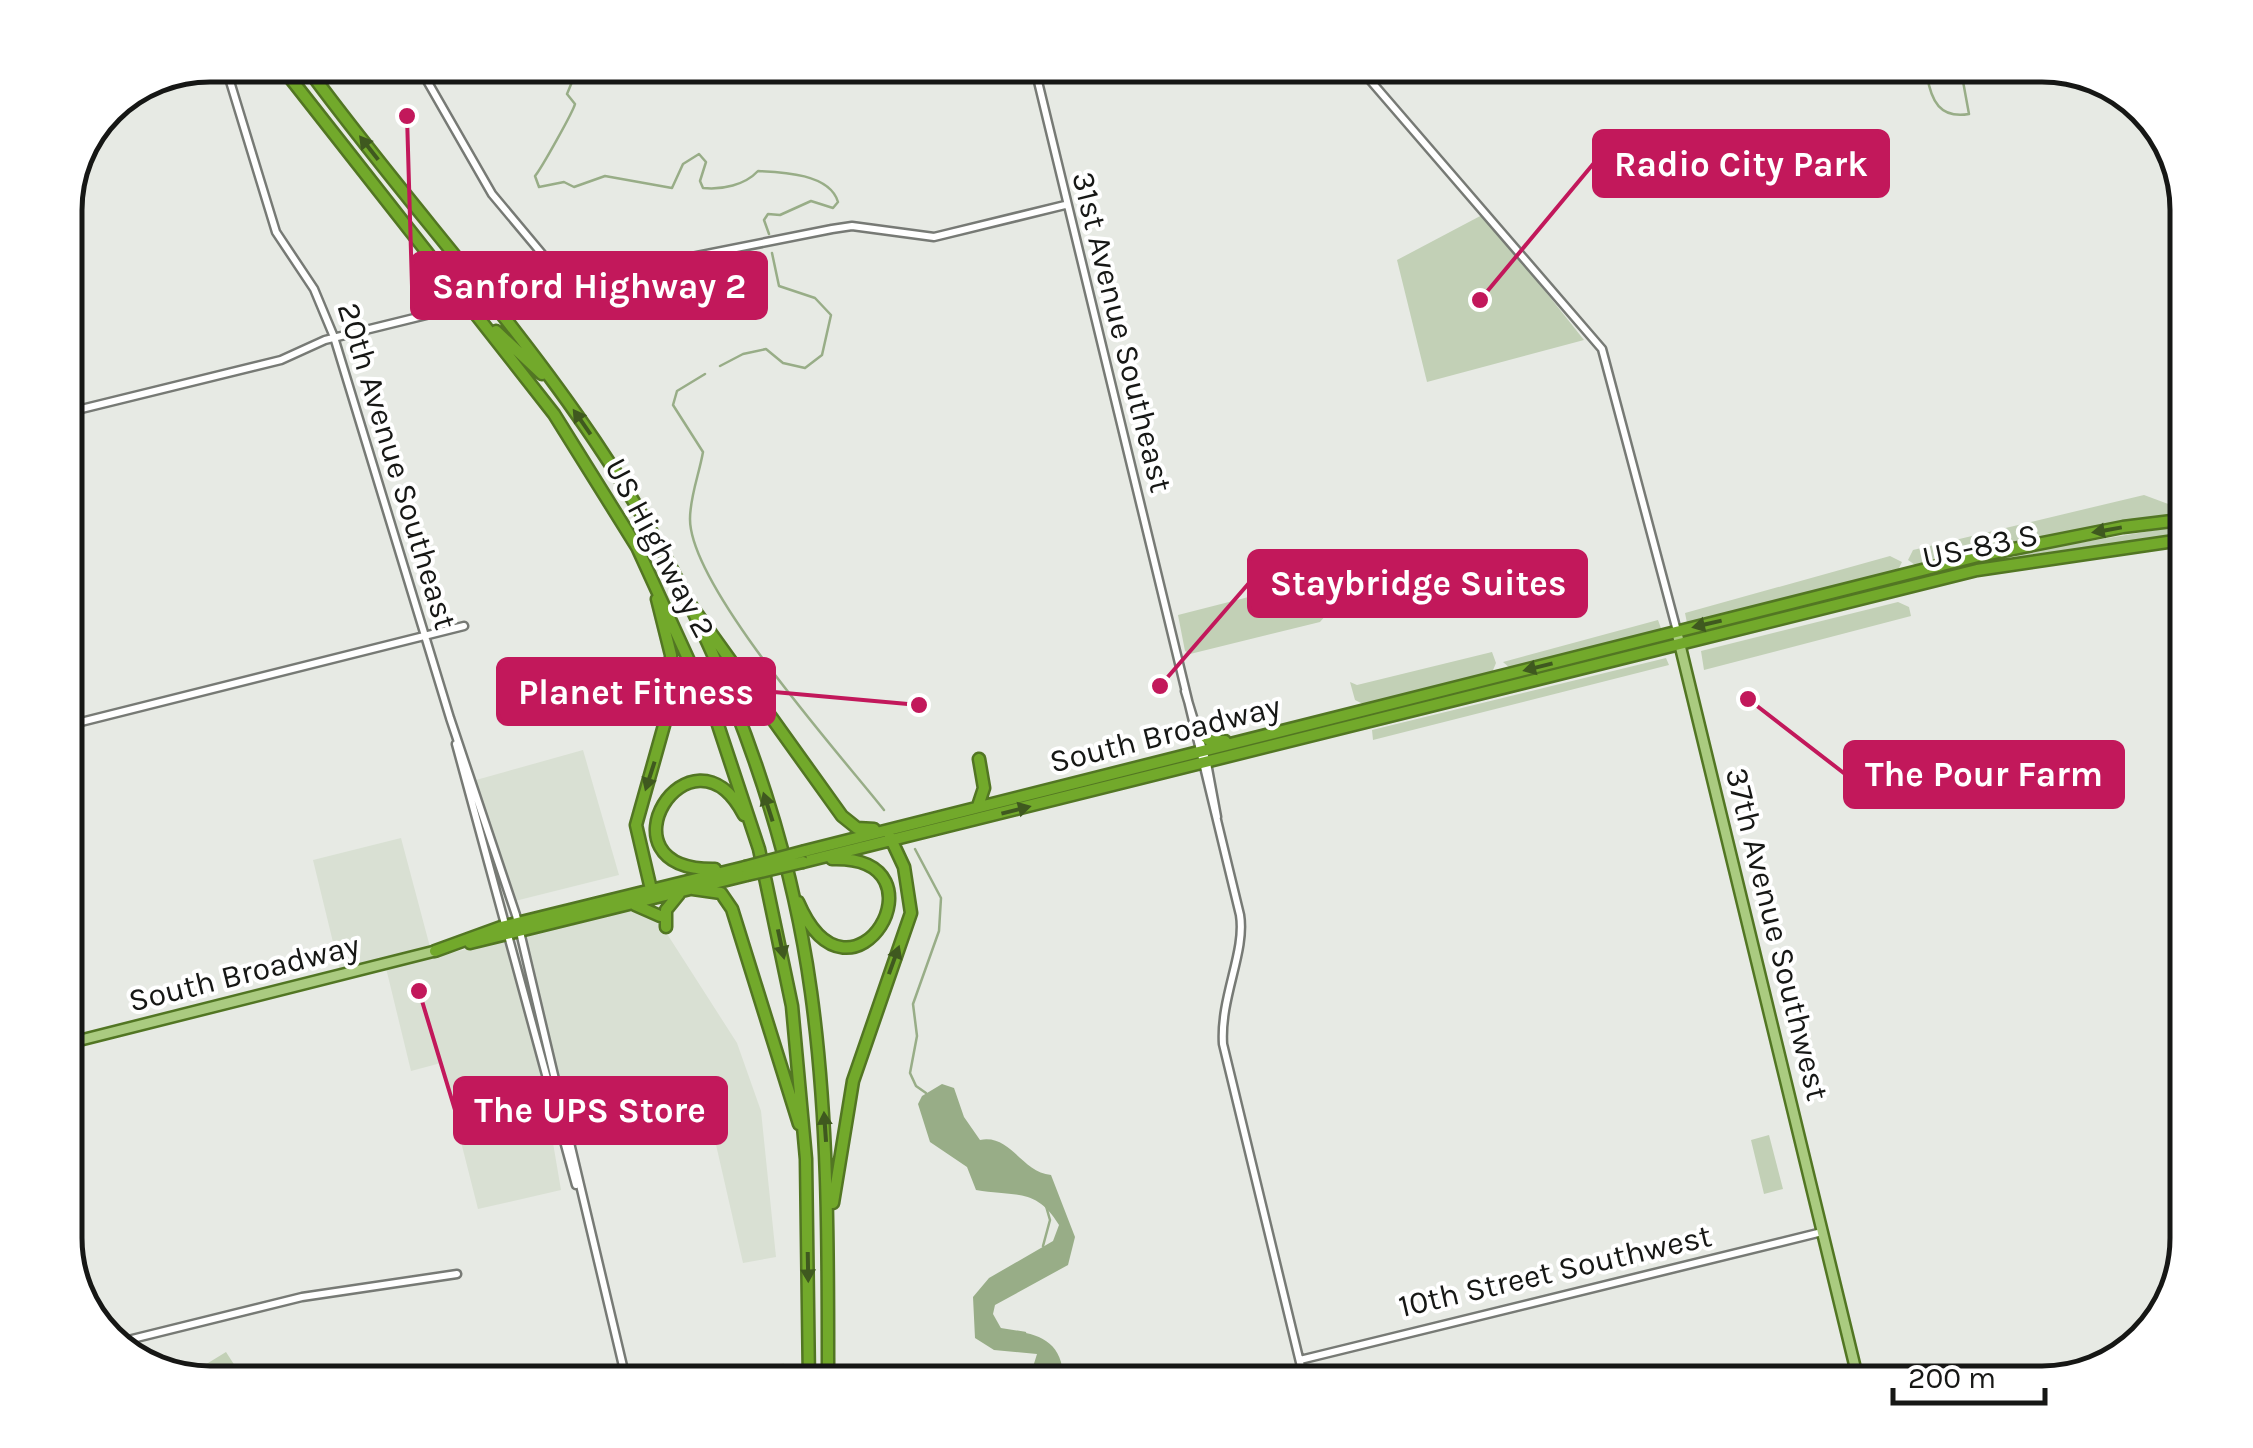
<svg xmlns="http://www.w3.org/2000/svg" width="2253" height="1448" font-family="Karla,sans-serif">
<rect width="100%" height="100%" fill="#e7eae4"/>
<path fill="#d9e0d3" d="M583,750L619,875L515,901L476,780Z
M401,838L430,947L340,971L313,860Z
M626,909L650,913L662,926L737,1043L761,1111L776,1257L743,1263L709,1114L575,1146L523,934Z
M506,940L543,1084L561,1190L478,1209L441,1063L411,1071L386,968Z
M784,1363V1383H708Z"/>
<path fill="#c2d0b6" d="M1484,214L1584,340L1427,382L1397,260Z
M2144,495L2179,508L2172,518L1918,567L1908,560L1913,550Z
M2175,527L2176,536L1992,565L2029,551Z
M1890,556L1902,562L1897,572L1687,623L1685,613Z
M1315,580L1326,615L1320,622L1190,654L1185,651L1178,615Z
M1898,602L1909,607L1911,616L1704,670L1701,651Z
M1658,620L1662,631L1511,669L1503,662Z
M1492,652L1496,663L1491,675L1365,705L1355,700L1350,682L1357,685Z
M1666,658L1669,665L1373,740L1372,730Z
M1769,1135L1783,1189L1764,1194L1751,1140Z
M226,1352L246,1383L200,1380L195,1371Z"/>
<path fill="#98ad87" d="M942,1084L954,1088L964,1117L980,1140C1011,1134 1021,1172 1051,1175L1075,1237L1068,1265L995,1305L993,1314L1002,1330C1036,1332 1063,1340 1063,1378L1028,1383L1037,1354L994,1350L975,1338L973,1297L989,1278L1053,1241L1059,1225C1036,1187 1015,1197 976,1190L967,1167L930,1142L918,1104L922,1096Z"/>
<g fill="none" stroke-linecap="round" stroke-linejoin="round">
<path stroke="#98ad87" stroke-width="2.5" d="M579,65L567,94L575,104C573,112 541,169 535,176L539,187L564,182L574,187L605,176L672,188L683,164L699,154L706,162L700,181L703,188C722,190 745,185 758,171C783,172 830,174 838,202L833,208L811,201L780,215L768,214L764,220L769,234
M1765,65L1770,77C1791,86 1807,68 1828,70L1834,65
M1939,65V69L1927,75C1931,101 1940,119 1969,114L1960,65
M720,366L743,354L766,349L783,363L805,368L822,355L831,315L815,298L779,286L772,253
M705,374L677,391L673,405L703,452C699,475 690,496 690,519C690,587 839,753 884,810
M915,849L941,898L939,931L913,1004L917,1036L910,1073L916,1086L926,1093
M1043,1246L1050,1220L1046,1206
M999,1329L1025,1333"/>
<defs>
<path id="minor" d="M225,65L276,232L314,289L334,337L450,718L516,915L627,1383
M418,65L492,194L543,255L555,289
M1034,65L1240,915C1246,952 1220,997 1223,1044L1305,1383
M1357,65L1602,349L1677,631
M496,307L626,270L832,229L852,226L934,237L1065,205
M65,413L281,360L325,340L467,305
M1185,691L1207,763L1217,817
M65,726L464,626
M456,744L576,1185
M116,1343L302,1297L457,1274
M1300,1360L1822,1232"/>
<path id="major" d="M1678,637L1859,1383
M65,1044L435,951"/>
<path id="highway" d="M280,65L554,414L637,547L717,722L759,849L792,1006L806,1159L809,1383
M305,65C398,193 507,310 595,441C703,599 785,802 811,992C829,1122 828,1252 828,1383
M438,260L484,309L494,307
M496,331L542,374
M690,604L842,816L857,828L874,829
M1199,731L1210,741H1225
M978,806L984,788L979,759
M805,851L1978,556L2123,527L2188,519
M803,862L1977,570L2188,539
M715,869C592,871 691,713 744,815
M693,889L721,893L732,909L799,1124
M653,898L636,825L670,704L671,655L657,599
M798,902C852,1027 953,855 832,859
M635,905L660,916
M666,927V910L679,894
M470,943L747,875
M435,951L501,927L745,867
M833,1203L853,1081L911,913L904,867L890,837"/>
</defs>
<use href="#minor" stroke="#777a75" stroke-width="11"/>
<use href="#major" stroke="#527623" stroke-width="14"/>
<use href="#highway" stroke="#527623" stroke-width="15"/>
<use href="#minor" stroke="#fff" stroke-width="6"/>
<use href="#major" stroke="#aacb80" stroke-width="9"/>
<use href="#highway" stroke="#72a92b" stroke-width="10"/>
<defs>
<path id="highway-bridge" d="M745,867L805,851
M747,875L803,862"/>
</defs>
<use href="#highway-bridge" stroke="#527623" stroke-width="15" stroke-linecap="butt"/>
<use href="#highway-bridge" stroke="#72a92b" stroke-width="10"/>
</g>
<defs><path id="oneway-solid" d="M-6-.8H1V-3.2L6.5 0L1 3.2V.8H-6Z" transform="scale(2.5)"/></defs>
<g fill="#3f591f">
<use href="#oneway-solid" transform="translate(369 148) rotate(-128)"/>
<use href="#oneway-solid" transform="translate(582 422) rotate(-125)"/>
<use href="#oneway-solid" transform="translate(2107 530) rotate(170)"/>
<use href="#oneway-solid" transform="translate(1707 624) rotate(167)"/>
<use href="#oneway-solid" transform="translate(1538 667) rotate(166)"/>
<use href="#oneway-solid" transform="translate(650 776) rotate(108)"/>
<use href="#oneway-solid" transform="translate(768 807) rotate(-108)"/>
<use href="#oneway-solid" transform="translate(1016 810) rotate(-14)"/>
<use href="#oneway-solid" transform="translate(781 944) rotate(78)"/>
<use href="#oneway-solid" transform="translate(894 960) rotate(-70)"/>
<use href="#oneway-solid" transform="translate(825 1127) rotate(-94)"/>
<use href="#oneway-solid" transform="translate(808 1267) rotate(89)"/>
</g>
<g text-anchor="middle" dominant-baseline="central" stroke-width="8" stroke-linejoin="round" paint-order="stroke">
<g font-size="32" fill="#161715" stroke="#fff">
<text transform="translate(1122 332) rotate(76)">31st Avenue Southeast</text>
<text transform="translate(397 466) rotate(73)">20th Avenue Southeast</text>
<text transform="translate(1980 546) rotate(-12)">US-83 S</text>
<text transform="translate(660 548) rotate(62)">US Highway 2</text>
<text transform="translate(1165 734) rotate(-14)">South Broadway</text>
<text transform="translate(1777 934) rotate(76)">37th Avenue Southwest</text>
<text transform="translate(244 973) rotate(-14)">South Broadway</text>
<text transform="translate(1555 1271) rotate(-13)">10th Street Southwest</text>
</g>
</g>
<path d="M0 0H2253V1448H0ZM210 82H2042A128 128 0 0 1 2170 210V1238A128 128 0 0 1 2042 1366H210A128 128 0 0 1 82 1238V210A128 128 0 0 1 210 82Z" fill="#fff" fill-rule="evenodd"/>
<path fill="none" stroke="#161715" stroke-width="5" d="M210 82H2042A128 128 0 0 1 2170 210V1238A128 128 0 0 1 2042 1366H210A128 128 0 0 1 82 1238V210A128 128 0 0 1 210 82Z"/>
<path fill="none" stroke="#c2185b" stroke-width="4" d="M1480 300L1594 163M407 116L412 286M1160 686L1249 583M919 705L774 692M1748 699L1845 774M419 991L455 1110"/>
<g fill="#c2185b" stroke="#fff" stroke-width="4">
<circle cx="1480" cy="300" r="10"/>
<circle cx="407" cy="116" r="10"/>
<circle cx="1160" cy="686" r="10"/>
<circle cx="919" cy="705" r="10"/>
<circle cx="1748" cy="699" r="10"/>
<circle cx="419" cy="991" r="10"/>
</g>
<g fill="#c2185b" stroke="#c2185b" stroke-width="4">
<rect x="1594" y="131" width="294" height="65" rx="10"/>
<rect x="412" y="253" width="354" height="65" rx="10"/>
<rect x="1249" y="551" width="337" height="65" rx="10"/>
<rect x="498" y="659" width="276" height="65" rx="10"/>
<rect x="1845" y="742" width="278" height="65" rx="10"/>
<rect x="455" y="1078" width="271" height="65" rx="10"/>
</g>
<g font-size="35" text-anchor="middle" font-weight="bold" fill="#fff">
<text x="1741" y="176">Radio City Park</text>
<text x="589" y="298">Sanford Highway 2</text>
<text x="1418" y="595">Staybridge Suites</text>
<text x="636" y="704">Planet Fitness</text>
<text x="1984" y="786">The Pour Farm</text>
<text x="590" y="1122">The UPS Store</text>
</g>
<path d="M1893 1388v15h152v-15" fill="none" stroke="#161715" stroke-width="5"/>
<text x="1908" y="1388" font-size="30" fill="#161715" stroke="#ffffff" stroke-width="8" paint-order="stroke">200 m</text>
</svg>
